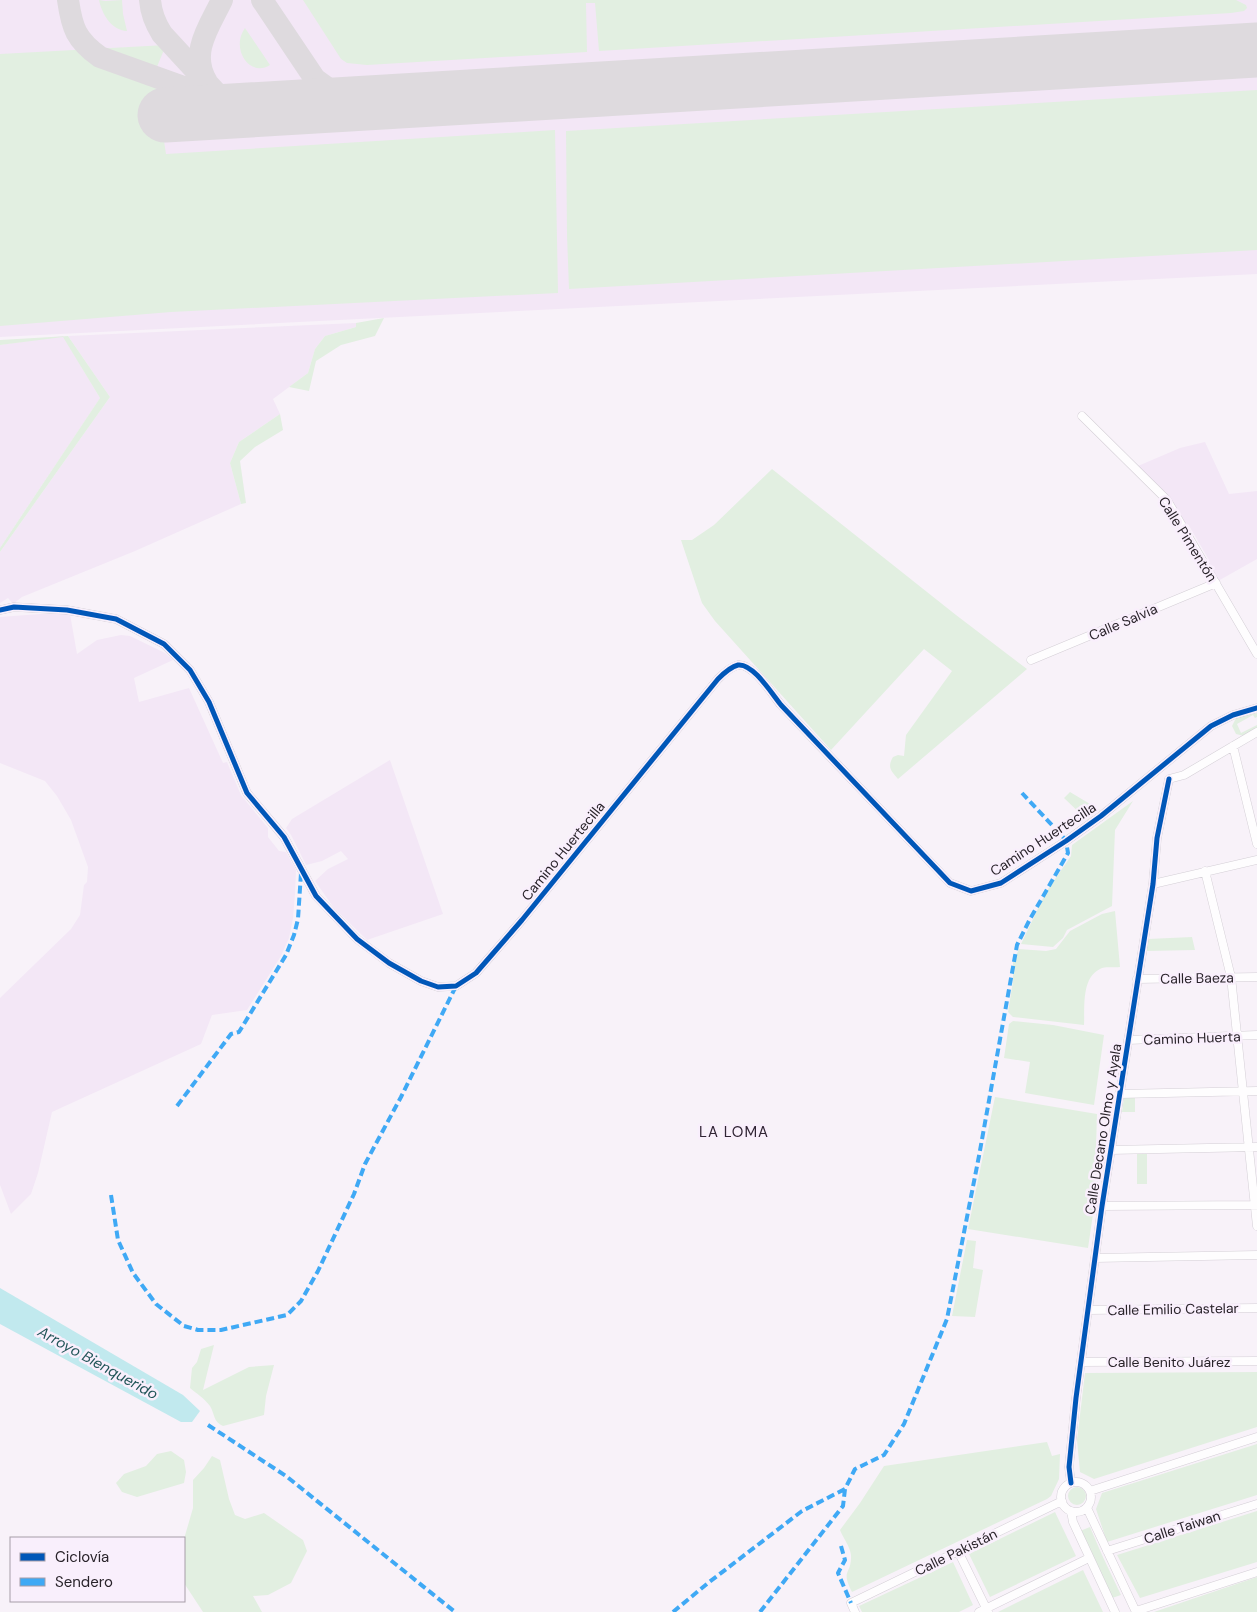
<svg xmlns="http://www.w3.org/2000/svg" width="1257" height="1612" font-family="'DM Sans',sans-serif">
<rect width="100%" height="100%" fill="#f8f2f9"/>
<path fill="#f3e7f6" d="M0,0H1257V274L0,337Z
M356,323V327L325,336L315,349L308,373L273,399L280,414L239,442L230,463L241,504L135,551L22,597L13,604L8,598L0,603V552L110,397L68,336Z
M63,336L100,398L0,548V345Z
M1205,442L1229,494L1257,491V559L1218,581L1207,561L1209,560L1188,524L1186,525L1165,493L1138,466L1180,448Z
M40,614H70L77,654L97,640L121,635L130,636L165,653L173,660L134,678L139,702L189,688L223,763L227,762L241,795L268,828V837L279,851L286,852L296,870L295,894L293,918L289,938L281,956L247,1010L212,1015L201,1044L52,1112L38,1173L31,1194L11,1214L0,1185V998L71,929L80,915L84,885L87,882L88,867L71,820L57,796L45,781L0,763V617Z
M390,760L443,914L367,940L334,908L315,881L328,869L348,859L341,851L322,861L306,865L291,835L286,828L292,819Z"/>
<path fill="#e2efe1" d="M99,0L105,1L122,0L123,14L127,31C111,30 102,14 99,0Z
M303,0H1236L1246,5L1247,8L1244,11L1231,13L599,51L595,3H586L587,52L367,65L347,63L341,59Z
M245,28L270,65C250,78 230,49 245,28Z
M166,45L154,74L166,154L555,130L558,293L171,312L0,326V54Z
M1257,90V250L569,289L567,235L566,131Z
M384,318L375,336L341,345L316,361L309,391L289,387L308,373L315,349L325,336L356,327V323Z
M68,336L110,397L0,552V548L100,398L63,337L0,345V340Z
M280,414L283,430L255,447L240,461L246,503L241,504L230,463L239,442Z
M772,469L956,615L1027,669L898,779C891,771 887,767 893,757L898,755L904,756L906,735L952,671L924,649L831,750L715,621L702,603L681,540H692L714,525Z
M1257,713V717L1255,718L1253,715L1237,724L1241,733L1257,725V729L1244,736L1236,734L1232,726L1236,718Z
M1070,792L1100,810L1087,820L1064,798Z
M1133,801L1115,830L1112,906L1067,930L1063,938L1053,947L1021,944L1046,892L1071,856L1072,845Z
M1115,911L1120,967C1114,968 1105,966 1100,969C1081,978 1085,1008 1084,1025L1013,1017L1008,1012L1013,981V962L1019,949L1046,951L1056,949L1070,931L1102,914Z
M1192,937L1195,950L1146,951L1148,939Z
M1013,1021L1053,1025L1104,1035L1094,1105L1025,1093L1030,1062L1004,1058L1009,1024Z
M995,1097L1097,1114L1096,1148L1102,1153L1088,1248L968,1229Z
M1124,1097H1135V1112H1122Z
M1137,1154H1147V1184H1137Z
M967,1240L976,1241L973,1268L983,1270L975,1317L952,1316Z
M214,1345L203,1390L249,1367L274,1365L266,1396L264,1415L223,1426C213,1422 215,1414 210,1406C205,1399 196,1393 190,1388L192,1368L197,1362L201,1349Z
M1257,1372V1427L1094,1479L1080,1472L1077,1440L1085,1373Z
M1047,1442L1052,1456L1060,1454L1059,1479L1051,1496L1047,1499L852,1592C840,1569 852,1575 851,1555C850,1546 843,1538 840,1530L860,1503L884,1466Z
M1257,1444V1495L1107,1542L1096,1509L1102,1493Z
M171,1451L184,1460L186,1472L184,1483L137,1497L122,1492L116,1483L124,1474L146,1466L157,1454Z
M212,1456L220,1460L229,1499L235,1515L245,1519L264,1513L303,1540L307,1551L291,1583L268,1595L253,1596L262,1612H203L184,1583V1539L193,1508V1480L204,1468Z
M1068 1496a9 9 0 1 1 18 0a9 9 0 1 1-18 0Z
M1257,1511V1562L1140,1598L1117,1555Z
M1055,1512L1076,1556L990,1597L969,1554Z
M1090,1527L1102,1555L1121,1595L1112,1598L1080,1531Z
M953,1562L973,1605L959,1612H862L859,1606Z
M1083,1570L1103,1612H998Z
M1257,1577V1612H1154Z"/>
<path fill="#c1e9ee" d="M0,1288L183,1395L200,1411L192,1422H181L0,1324Z"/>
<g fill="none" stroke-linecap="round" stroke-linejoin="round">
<path stroke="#dedade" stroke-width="22" d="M68,0C72,28 76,40 100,57L248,110
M150,0C151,13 155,23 162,34L221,98
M262,0L315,79L337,95L355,103
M207,82C189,53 209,27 222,0"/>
<path stroke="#dedade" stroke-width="55" d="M165,115L1257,50"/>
<defs>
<path id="minor" d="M1082,416L1167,500L1257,654
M0,610L14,607L67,610L116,619L164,644L190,670L209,702L247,793L284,837L316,896L357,939L389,963L421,981L438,987L456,986L476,973L522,920L718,679C723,674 730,667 738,665C753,663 772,694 781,705L950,883L971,891L1001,883L1066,841L1101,816L1211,726L1233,715L1257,708
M1031,660L1216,583
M1233,746L1257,844
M1169,779L1184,775L1257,732
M1205,871L1231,977L1257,1226
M1153,884L1257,860
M1137,979L1257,977
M1128,1040L1257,1035
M1119,1094L1257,1091
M1110,1150L1257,1147
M1102,1206L1257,1205
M1095,1258L1257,1255
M1088,1310L1257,1308
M1081,1362L1257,1361
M1061 1497a15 15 0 1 1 30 0a15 15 0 1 1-30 0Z
M1071,1483L1069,1467L1076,1398L1102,1206L1153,884L1157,838L1169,779
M1090,1491L1257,1437
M1087,1508L1136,1612
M1071,1511L1073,1522L1115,1612
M958,1551L988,1612
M1107,1551L1257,1504
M1136,1611L1257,1572
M855,1612L851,1603L1062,1501
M979,1612L1089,1558"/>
</defs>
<use href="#minor" stroke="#d4cfd6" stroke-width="9"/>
<use href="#minor" stroke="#fefdfe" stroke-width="8"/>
<path stroke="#3fa9f5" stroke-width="4" stroke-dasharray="8 4" stroke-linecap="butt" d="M177,1106L231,1034L239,1032L286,955L294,935L298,919L301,873
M111,1195L118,1240L133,1273L156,1304L184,1326L198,1330H221L287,1315L301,1301L318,1271L354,1194L365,1164L401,1097L456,986
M208,1425L286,1476L455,1612
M841,1546L845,1560L838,1573L851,1603
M673,1612L708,1583L802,1511L845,1489
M760,1612L843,1506L845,1489L855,1469L884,1455L904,1424L947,1319L979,1156L1017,945L1030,919L1068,853L1066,841L1063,837L1022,793"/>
<defs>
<path id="cycleway" d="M0,610L14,607L67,610L116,619L164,644L190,670L209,702L247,793L284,837L316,896L357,939L389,963L421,981L438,987L456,986L476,973L522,920L718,679C723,674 730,667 738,665C753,663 772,694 781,705L950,883L971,891L1001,883L1066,841L1101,816L1211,726L1233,715L1257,708
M1071,1483L1069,1467L1076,1398L1102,1206L1153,884L1157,838L1169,779"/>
</defs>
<use href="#cycleway" stroke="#f9effc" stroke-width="8"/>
<use href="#cycleway" stroke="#0057b8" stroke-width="5"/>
</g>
<g text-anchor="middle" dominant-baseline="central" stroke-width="5" stroke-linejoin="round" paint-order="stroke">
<g font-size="14" fill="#29232a" stroke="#f9effc">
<text transform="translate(1188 539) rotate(58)">Calle Pimentón</text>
<text transform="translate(1123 622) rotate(-23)">Calle Salvia</text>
<text transform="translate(1043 839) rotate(-33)">Camino Huertecilla</text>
<text transform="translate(563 851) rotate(-51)">Camino Huertecilla</text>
<text transform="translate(1197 978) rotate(-1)">Calle Baeza</text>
<text transform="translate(1192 1038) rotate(-2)">Camino Huerta</text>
<text transform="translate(1103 1129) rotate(-81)">Calle Decano Olmo y Ayala</text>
<text transform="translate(1173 1309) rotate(-1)">Calle Emilio Castelar</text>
<text x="1169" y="1362">Calle Benito Juárez</text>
<text transform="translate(1182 1527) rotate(-18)">Calle Taiwan</text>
<text transform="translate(956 1552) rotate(-26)">Calle Pakistán</text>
</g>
<g font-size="15" letter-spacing="1" fill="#302434" stroke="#f9effc">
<text x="734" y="1132">LA LOMA</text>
</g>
<g font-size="15" font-style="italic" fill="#215558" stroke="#f9effc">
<text transform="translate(98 1363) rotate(29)">Arroyo Bienquerido</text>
</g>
</g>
<rect x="10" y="1537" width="175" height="65" fill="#f9effc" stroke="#a69da8"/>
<rect x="20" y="1553" width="25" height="8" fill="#0057b8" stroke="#a69da8"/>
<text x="55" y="1562" font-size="15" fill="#29232a">Ciclovía</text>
<rect x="20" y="1578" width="25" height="8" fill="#3fa9f5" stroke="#a69da8"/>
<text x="55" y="1587" font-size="15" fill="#29232a">Sendero</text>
</svg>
